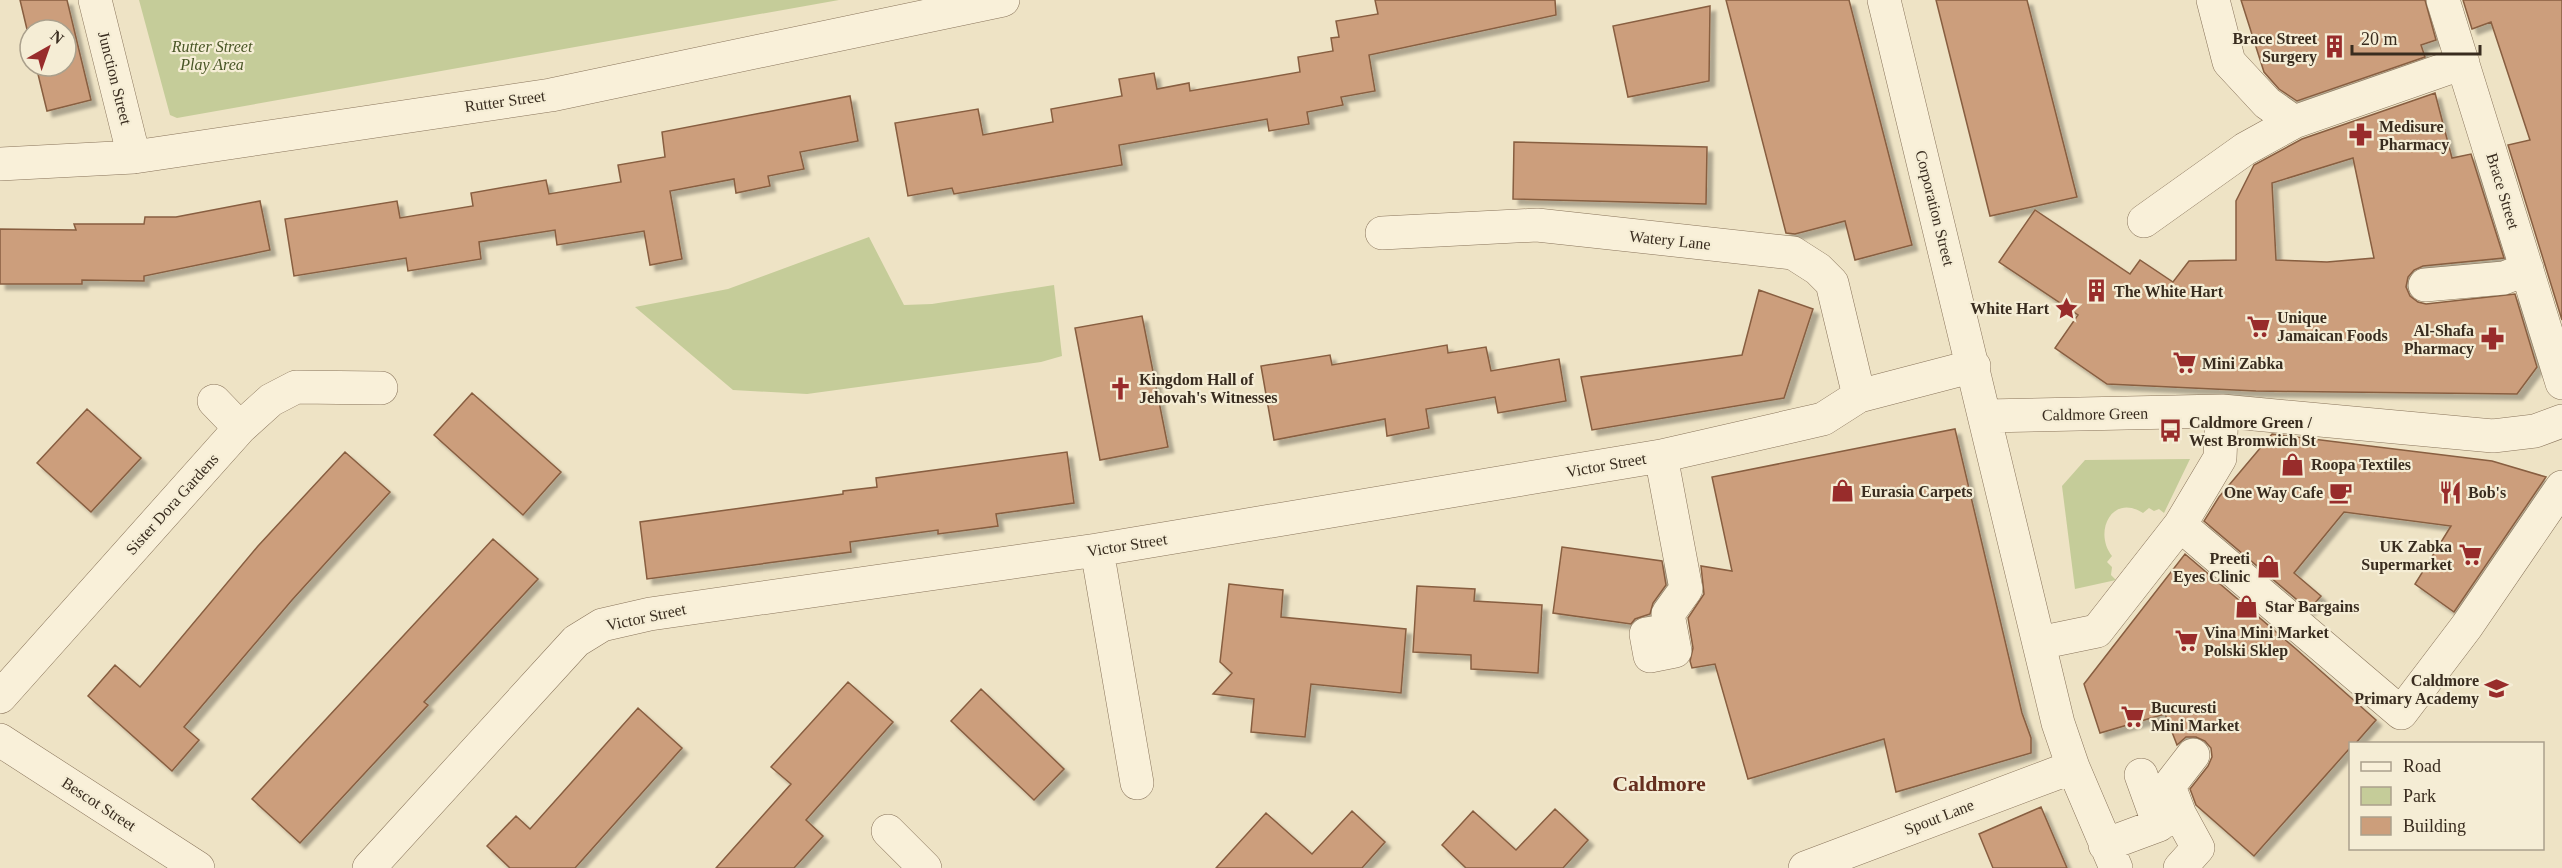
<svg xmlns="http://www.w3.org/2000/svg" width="2562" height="868" font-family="Georgia,serif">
<defs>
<filter id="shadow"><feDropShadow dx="5.5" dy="5.5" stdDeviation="1.5" flood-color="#0004"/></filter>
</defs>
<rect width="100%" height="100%" fill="#eee3c5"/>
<path fill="#c5cc99" d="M139,0H839L177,118L170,115Z
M869,237L904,305L932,304L1054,285L1062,356L1041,362L807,394L733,390L635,307L728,289Z
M2190,459L2164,513L2159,509L2154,511L2149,508L2143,513C2112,493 2093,532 2112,556L2107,562L2112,567L2111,575L2116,580L2075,589L2062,486L2085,460Z"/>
<path fill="#cc9e7b" stroke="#885e41" stroke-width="1.5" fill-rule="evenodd" filter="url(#shadow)" d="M20,0H67L91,100L47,111L36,66H66V30H30V42Z
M1375,0H1555L1556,15L1369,55L1375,91L1341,97L1343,105L1307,112L1309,124L1269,131L1267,119L1119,145L1122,165L954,194L952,188L908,196L895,123L978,109L983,135L1053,122L1051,109L1122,96L1119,79L1154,73L1157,89L1189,83L1190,91L1300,72L1298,57L1333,51L1331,38L1339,37L1336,21L1378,14Z
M1726,0H1849L1912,245L1855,260L1845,221L1795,234L1786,233Z
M1936,0H2027L2077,197L1990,216Z
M2241,0H2425L2436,40L2421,45L2425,57L2297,101L2279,89L2264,72Z
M2463,0H2562V320L2508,145L2530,140L2491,22L2472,29Z
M1710,6L1709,81L1628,97L1613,26Z
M2435,93L2452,158L2471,154L2504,258L2423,266L2414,270L2408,277L2406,287L2410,296L2418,302L2426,304L2515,294L2537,367L2517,394L2256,391L2107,384L2055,348L2078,315L1999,262L2035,210L2130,274L2140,260L2173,282L2189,261L2236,260V201L2254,165L2302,139ZM2353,158L2374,258L2327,262L2276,260L2272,183Z
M850,96L858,141L800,152L804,169L768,176L770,186L736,193L734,179L670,191L682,259L650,265L644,231L557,245L555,230L479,242L481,259L408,271L406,258L294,276L285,219L397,201L400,218L473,206L471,193L546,180L549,194L621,182L618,165L665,157L662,132Z
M1514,142L1707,147L1706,204L1513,199Z
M260,201L270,250L144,276V281L82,280V284H0V229L76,230L74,224H144L145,217H176Z
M1759,290L1813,309L1784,398L1592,430L1581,377L1742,355Z
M1142,316L1168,447L1100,460L1075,328Z
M1447,345L1448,353L1486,347L1491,371L1559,359L1566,401L1498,413L1495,397L1426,409L1429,428L1387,436L1385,419L1274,440L1261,366L1330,355L1332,365Z
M472,393L561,472L523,515L434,435Z
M87,409L141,458L91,512L37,463Z
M1955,429L2022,713L2031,738V753L1896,792L1884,739L1748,779L1715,664L1692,668L1690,661L1693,648L1688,618L1704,594L1701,566L1732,571L1712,477Z
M2272,434L2492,461L2546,477L2454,612L2415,584L2451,526L2344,512L2294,573L2321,596L2309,610L2204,521L2219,497Z
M345,452L390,492L292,600L184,727L199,740L172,771L88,696L115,665L140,687L258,546Z
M1067,452L1074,503L996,514L998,526L938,534V530L850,542L851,552L647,579L640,522L843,494V491L877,487L876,478Z
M493,539L538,579L424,702L428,705L300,843L252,799Z
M1562,547L1662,561L1666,585L1653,603L1650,614L1635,619L1631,624L1553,613Z
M2185,554L2296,649L2376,720L2355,744H2350V748L2254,856L2196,805L2190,789L2208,766L2212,757L2211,748L2205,741L2196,737H2186L2177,745L2165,714L2100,733L2084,684Z
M1229,584L1283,590L1281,617L1406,629L1401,693L1311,684L1305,737L1251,732L1254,699L1213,694L1232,673L1220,662Z
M1417,586L1475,589L1474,601L1542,605L1538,673L1471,669V655L1413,652Z
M848,682L893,722L806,820L823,836L794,868H716L791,784L771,767Z
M981,689L1064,769L1034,800L951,721Z
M638,708L682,748L575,868H510L487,846L516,816L530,829Z
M2041,807L2067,868H1993L1979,834Z
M1555,809L1588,840L1563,868H1466L1442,845L1473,811L1516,850Z
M1352,811L1385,842L1362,868H1216L1266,813L1312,854Z"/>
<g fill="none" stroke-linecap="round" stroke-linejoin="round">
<defs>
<path id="minor" d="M95,0L134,157
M1884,0L2058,723L2073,767L2116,868
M2213,0L2229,62L2267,103L2294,122L2463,63
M2443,0L2562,383
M0,164L134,157L551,95L1003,0
M2144,221L2245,149L2294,122
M1382,233L1537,225L1793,253L1818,269L1832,283L1859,396
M2425,285L2504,278L2527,269
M214,401L240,428
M1986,416L2222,411L2493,436L2535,431L2562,421
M1661,456L1686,589L1668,614L1675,651L1650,656L1646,634L1671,630
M2180,525L2401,713L2467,626L2562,487
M1097,550L1137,783
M2039,643L2097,631L2180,525L2220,458L2222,411
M0,697L240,428L271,400L296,387L381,388
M0,740L198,868
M888,831L925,868
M2105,845L2159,825L2141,775
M369,868L576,641L602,625L650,614L1097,550L1661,456L1823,419L1859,396L1974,366
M1805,868L2073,767
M2180,868L2198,848L2180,815L2169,786L2193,755"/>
</defs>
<use href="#minor" stroke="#89745b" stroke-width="34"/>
<use href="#minor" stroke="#f9f0d9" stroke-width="33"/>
</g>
<defs>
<symbol id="building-bare" viewBox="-9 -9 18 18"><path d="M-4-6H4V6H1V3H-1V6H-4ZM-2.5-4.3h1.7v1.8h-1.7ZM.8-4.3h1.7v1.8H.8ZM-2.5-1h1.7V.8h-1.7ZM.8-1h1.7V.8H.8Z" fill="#982c2b" stroke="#f5edd5" stroke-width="2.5" paint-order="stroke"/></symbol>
<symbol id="pharmacy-bare" viewBox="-9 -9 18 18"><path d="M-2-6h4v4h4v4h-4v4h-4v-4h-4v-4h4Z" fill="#982c2b" stroke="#f5edd5" stroke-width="2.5" paint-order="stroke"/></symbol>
<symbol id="sight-bare" viewBox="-9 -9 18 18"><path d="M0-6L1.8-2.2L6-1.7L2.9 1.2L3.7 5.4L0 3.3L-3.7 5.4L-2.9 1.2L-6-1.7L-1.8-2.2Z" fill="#982c2b" stroke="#f5edd5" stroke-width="2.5" paint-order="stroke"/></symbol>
<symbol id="supermarket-bare" viewBox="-9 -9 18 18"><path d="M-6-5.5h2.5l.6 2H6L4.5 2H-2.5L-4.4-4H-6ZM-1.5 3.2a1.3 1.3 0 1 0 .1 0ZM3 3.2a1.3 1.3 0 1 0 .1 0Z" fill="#982c2b" stroke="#f5edd5" stroke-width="2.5" paint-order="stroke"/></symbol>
<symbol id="church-bare" viewBox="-9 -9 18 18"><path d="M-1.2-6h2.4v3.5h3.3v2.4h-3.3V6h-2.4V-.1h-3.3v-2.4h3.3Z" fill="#982c2b" stroke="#f5edd5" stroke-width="2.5" paint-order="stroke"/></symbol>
<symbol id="bus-bare" viewBox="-9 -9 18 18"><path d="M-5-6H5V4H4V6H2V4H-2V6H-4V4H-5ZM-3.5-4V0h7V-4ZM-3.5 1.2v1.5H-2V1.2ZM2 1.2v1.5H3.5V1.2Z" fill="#982c2b" stroke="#f5edd5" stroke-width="2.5" paint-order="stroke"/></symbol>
<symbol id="shop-bare" viewBox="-9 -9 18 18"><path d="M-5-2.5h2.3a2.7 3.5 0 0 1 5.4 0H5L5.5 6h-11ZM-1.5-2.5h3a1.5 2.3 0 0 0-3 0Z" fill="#982c2b" stroke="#f5edd5" stroke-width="2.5" paint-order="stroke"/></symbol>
<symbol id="cafe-bare" viewBox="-9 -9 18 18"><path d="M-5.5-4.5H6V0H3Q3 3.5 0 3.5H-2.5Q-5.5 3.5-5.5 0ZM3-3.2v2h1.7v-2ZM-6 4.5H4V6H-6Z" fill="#982c2b" stroke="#f5edd5" stroke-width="2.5" paint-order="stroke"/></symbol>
<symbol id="restaurant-bare" viewBox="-9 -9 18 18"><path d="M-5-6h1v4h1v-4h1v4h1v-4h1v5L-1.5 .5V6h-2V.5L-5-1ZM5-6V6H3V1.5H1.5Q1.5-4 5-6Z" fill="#982c2b" stroke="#f5edd5" stroke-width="2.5" paint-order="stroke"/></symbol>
<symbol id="school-bare" viewBox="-9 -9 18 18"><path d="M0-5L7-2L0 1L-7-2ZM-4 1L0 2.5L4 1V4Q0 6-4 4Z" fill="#982c2b" stroke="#f5edd5" stroke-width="2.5" paint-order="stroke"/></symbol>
</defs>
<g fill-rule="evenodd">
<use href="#building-bare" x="2318" y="30" width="33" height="33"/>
<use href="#pharmacy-bare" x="2344" y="118" width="33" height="33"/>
<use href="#building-bare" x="2080" y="274" width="33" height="33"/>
<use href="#sight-bare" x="2050" y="292" width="33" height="33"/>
<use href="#supermarket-bare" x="2242" y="310" width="33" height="33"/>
<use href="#pharmacy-bare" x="2476" y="322" width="33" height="33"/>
<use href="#supermarket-bare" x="2168" y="346" width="33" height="33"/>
<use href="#church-bare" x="1104" y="372" width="33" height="33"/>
<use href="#bus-bare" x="2154" y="414" width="33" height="33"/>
<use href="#shop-bare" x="2276" y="448" width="33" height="33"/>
<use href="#shop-bare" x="1826" y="474" width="33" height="33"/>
<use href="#cafe-bare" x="2324" y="476" width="33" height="33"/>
<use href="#restaurant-bare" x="2434" y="476" width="33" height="33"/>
<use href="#supermarket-bare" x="2454" y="538" width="33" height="33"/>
<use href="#shop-bare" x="2252" y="550" width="33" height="33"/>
<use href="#shop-bare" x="2230" y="590" width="33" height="33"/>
<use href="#supermarket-bare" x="2170" y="624" width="33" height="33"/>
<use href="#school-bare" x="2480" y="672" width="33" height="33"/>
<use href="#supermarket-bare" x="2116" y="700" width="33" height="33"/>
</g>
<g text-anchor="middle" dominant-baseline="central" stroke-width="4.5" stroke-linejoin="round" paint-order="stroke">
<g font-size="16" font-weight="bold" fill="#392c1f" stroke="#f5edd5" text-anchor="start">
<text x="2317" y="38" text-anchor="end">Brace Street<tspan x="2317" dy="18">Surgery</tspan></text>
<text x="2379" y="126">Medisure<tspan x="2379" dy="18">Pharmacy</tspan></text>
<text x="2114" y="291">The White Hart</text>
<text x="2049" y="308" text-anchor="end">White Hart</text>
<text x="2277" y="317">Unique<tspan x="2277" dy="18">Jamaican Foods</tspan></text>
<text x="2474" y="330" text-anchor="end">Al-Shafa<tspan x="2474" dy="18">Pharmacy</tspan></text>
<text x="2202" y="363">Mini Zabka</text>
<text x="1139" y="379">Kingdom Hall of<tspan x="1139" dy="18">Jehovah's Witnesses</tspan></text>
<text x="2189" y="422">Caldmore Green /<tspan x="2189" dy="18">West Bromwich St</tspan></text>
<text x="2311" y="464">Roopa Textiles</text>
<text x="1861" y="491">Eurasia Carpets</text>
<text x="2323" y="492" text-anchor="end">One Way Cafe</text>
<text x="2468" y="492">Bob's</text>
<text x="2452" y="546" text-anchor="end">UK Zabka<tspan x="2452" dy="18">Supermarket</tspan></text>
<text x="2250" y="558" text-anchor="end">Preeti<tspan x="2250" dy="18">Eyes Clinic</tspan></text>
<text x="2265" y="606">Star Bargains</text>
<text x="2204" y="632">Vina Mini Market<tspan x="2204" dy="18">Polski Sklep</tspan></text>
<text x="2479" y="680" text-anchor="end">Caldmore<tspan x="2479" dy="18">Primary Academy</tspan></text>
<text x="2151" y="707">Bucuresti<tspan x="2151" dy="18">Mini Market</tspan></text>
</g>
<g font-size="16" font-style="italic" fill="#495626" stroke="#f5edd5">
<text x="212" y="46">Rutter Street<tspan x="212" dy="18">Play Area</tspan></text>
</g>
<g font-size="16" fill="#392c1f" stroke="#f5edd5">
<text transform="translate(115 78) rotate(76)">Junction Street</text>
<text transform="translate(505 101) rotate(-8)">Rutter Street</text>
<text transform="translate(2503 191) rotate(73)">Brace Street</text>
<text transform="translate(1935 208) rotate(76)">Corporation Street</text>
<text transform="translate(1670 240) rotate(6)">Watery Lane</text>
<text transform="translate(2095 414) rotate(-1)">Caldmore Green</text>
<text transform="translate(1606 465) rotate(-10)">Victor Street</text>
<text transform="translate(172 504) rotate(-48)">Sister Dora Gardens</text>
<text transform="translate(1127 545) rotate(-9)">Victor Street</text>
<text transform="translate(646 617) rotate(-12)">Victor Street</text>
<text transform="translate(99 804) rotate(33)">Bescot Street</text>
<text transform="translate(1939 817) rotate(-21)">Spout Lane</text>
</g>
<g font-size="22" font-weight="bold" fill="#662f1f" stroke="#f5edd5">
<text x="1659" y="783">Caldmore</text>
</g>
</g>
<rect x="2349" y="742" width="195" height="108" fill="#f5edd5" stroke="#aaa08c" stroke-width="1.5"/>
<rect x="2361" y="762" width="30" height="9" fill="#f9f0d9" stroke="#aaa08c" stroke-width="1.5"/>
<text x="2403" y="772" font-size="18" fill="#392c1f">Road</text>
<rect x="2361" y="787" width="30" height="18" fill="#c5cc99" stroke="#aaa08c" stroke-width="1.5"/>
<text x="2403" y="802" font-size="18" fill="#392c1f">Park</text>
<rect x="2361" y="817" width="30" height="18" fill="#cc9e7b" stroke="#aaa08c" stroke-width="1.5"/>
<text x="2403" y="832" font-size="18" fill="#392c1f">Building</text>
<g transform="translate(48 48) rotate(40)"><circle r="28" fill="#f5edd5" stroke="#aaa08c" stroke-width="1.5"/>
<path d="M0-4.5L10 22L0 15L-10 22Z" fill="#982c2b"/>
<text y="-9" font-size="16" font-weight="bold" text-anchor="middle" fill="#392c1f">N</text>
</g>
<path d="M2352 45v9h128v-9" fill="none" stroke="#392c1f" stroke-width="3"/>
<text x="2361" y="45" font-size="18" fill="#392c1f" stroke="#f5edd5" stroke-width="4.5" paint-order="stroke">20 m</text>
</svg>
